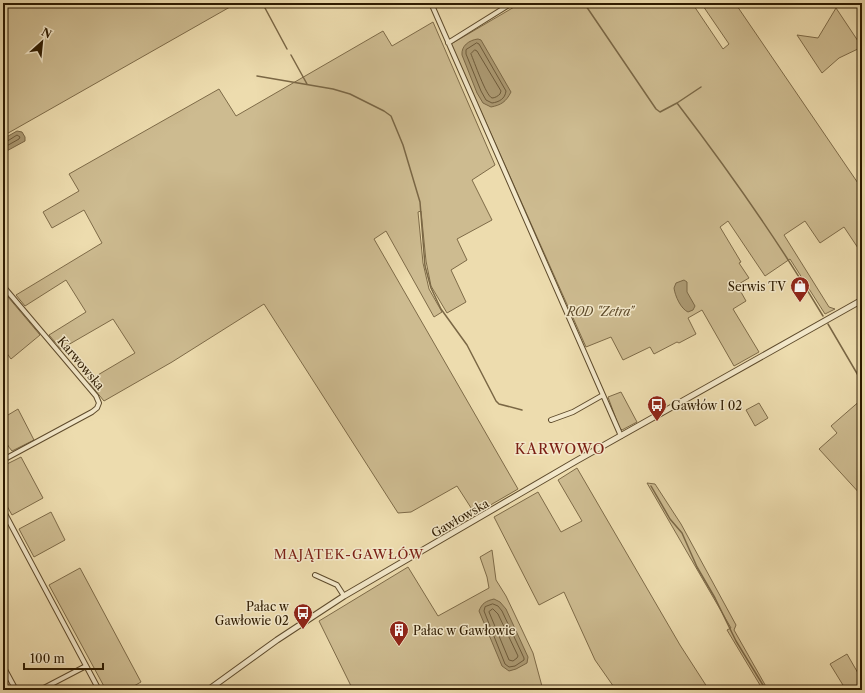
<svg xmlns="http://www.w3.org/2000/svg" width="865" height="693" font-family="'Libre Caslon Text',serif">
<rect width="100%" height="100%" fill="#eddcae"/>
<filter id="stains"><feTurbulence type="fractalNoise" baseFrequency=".005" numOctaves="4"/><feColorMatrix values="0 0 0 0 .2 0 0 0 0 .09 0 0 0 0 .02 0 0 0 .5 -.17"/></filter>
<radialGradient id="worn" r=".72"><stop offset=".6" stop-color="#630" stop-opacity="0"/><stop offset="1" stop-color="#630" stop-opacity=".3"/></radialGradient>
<path fill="#cdbb90" stroke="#7e6b48" d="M3,3H237L3,136Z
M521,3H692L723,49L729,44L701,3H735L862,189V254L844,227L820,243L805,221L784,235L829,307L835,309L825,314L790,259L765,276L728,221L720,227L741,262L739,263L749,278L737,285L746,301L733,309L759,352L734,366L702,310L688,318L696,334L679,343L677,342L654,354L650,347L623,360L611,337L586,347L451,44Z
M836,8L862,47L839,58L822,73L797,35L818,38Z
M433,22L495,165L472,180L492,220L457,239L467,260L451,270L466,302L447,313L431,286L426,261L421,211L418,212L423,263L429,289L442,312L434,317L386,231L374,239L518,489L475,514L457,486L411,512L398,513L264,304L172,362L104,401L90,384L91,379L135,353L113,319L61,349L49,335L86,312L66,280L25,306L16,295L102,243L84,210L52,228L43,212L79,191L69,174L219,89L236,116L383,31L392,46Z
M3,291L40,335L11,359L3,348Z
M621,392L637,422L622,430L619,427L608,397Z
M862,399V496L819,449L837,433L831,426Z
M759,403L768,418L755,426L746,410Z
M18,409L34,440L12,451C3,441 3,431 3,418Z
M21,457L43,498L12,515L3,499V466Z
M577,468L680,645L709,690H616L595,660L564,592L539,605L494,517L538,492L561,532L582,521L558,480Z
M647,483L655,484L681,524L736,625L734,630L768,690H763L727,630L731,628Z
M51,512L65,540L34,557L19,529Z
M492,550L496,580L506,596L533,653L543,690H353L319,621L408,567L438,616L489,588L487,577L480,557Z
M80,568L141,682L127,690H106L49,585Z
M847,654L862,680V690H846L830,664Z"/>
<path fill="#ac9a73" stroke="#7a6745" d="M478,39L481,40L511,92C506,102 501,105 491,107L483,103L477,93L462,55C461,46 469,40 478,39Z
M17,131L22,132L25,137V141L3,153V139Z
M684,280L687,282V292L695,306L693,310L688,312C681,309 675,296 674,288L676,283Z
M494,599L500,602L506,609L528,657L527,663L516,669L509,671L502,666L479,611C482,603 486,601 494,599Z"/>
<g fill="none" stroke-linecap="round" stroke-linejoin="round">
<path stroke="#6d5a3a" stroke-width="1" d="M477,43L479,44L506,91C505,99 499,102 492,103L486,100L481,91L466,54V50Z
M475,50L477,51L501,91L500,94C498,96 495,98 492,98C486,96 474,61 471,54Z
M3,142H6L17,135L20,137L19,139L3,148
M493,604L498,606L502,611L524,658V660L515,666L509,667L505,664L484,611L485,607Z
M493,609L498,614L518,656L517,658L513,661L509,660L489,612Z"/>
<path stroke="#7a6745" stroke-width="1.5" d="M584,3L656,109L660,112L677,103C729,171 779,242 823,316
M265,8L287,49
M291,55L307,84
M257,76L333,89L350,94L384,111L391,116L403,145L420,202L425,266L431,288L441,309L467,345L496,401L499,404L522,410
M677,103L701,87
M828,324L862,382
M651,486L670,519L682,533L697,567L715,598L736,641L766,690"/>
<defs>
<path id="minor" d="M431,3L621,436
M448,43L512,3
M3,286L96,396L99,403L97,408L92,412L3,460
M551,420L573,412L603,395
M3,510L99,690
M315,575L337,585L344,596
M3,666L16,690
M40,690L86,666"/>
<path id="tertiary" d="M208,690L277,640L344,596L576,461L862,300"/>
</defs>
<use href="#minor" stroke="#5e4b2c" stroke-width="6"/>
<use href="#tertiary" stroke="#5e4b2c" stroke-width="7"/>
<use href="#minor" stroke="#f3e8ca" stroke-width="4"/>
<use href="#tertiary" stroke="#f3e8ca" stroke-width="5"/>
</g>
<defs>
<symbol id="shop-pin" viewBox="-11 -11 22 30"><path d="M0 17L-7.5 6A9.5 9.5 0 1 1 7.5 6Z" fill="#8f2418" stroke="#f3e8ca"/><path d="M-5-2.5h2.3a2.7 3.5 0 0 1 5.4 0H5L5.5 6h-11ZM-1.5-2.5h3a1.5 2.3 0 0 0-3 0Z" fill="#fff"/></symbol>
<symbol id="bus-pin" viewBox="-11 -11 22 30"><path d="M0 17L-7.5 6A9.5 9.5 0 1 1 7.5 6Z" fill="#8f2418" stroke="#f3e8ca"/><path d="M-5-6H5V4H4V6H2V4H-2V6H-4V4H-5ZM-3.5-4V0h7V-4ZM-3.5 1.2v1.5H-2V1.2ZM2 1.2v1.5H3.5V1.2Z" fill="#fff"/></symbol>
<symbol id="building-pin" viewBox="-11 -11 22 30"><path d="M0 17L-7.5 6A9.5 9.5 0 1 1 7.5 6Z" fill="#8f2418" stroke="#f3e8ca"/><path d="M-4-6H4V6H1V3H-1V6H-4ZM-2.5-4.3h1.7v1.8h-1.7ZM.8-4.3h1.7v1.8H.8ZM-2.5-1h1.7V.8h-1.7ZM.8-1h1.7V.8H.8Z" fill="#fff"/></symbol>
</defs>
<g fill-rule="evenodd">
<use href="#shop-pin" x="789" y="275" width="22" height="30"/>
<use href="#bus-pin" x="646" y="394" width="22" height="30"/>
<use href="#bus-pin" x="292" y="602" width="22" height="30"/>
<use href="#building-pin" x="388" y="619" width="22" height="30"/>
</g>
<g text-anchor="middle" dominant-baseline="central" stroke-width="3" stroke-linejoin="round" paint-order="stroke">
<g font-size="12" fill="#2e1b00" stroke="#f3e8ca" text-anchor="end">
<text x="786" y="286">Serwis TV</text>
<text x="671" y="405" text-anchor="start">Gawłów I 02</text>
<text x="289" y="606">Pałac w<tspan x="289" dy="14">Gawłowie 02</tspan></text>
<text x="413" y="630" text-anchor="start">Pałac w Gawłowie</text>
</g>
<g font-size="12" font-style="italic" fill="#5e4b2b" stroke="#f3e8ca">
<text x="600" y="311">ROD "Zetra"</text>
</g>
<g font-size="12" fill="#2e1b00" stroke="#f3e8ca">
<text transform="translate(81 363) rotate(50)">Karwowska</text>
<text transform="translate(460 518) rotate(-30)">Gawłowska</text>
</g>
<g font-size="13" letter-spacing="1" fill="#7a1f14" stroke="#f3e8ca">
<text x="349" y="554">MAJĄTEK-GAWŁÓW</text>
</g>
<g font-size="14" letter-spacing="1" fill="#7a1f14" stroke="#f3e8ca">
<text x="560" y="449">KARWOWO</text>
</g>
</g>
<rect width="865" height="693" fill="none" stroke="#eddcae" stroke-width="16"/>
<rect x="4" y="4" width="857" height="685" fill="none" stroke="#2e1b00" stroke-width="2"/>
<rect x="8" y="8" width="849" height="677" fill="none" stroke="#2e1b00"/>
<g transform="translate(42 42) rotate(27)" stroke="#f3e8ca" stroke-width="3" paint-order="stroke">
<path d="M0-3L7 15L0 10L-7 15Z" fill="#2e1b00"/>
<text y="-6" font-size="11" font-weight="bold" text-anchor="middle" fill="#2e1b00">N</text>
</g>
<path d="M24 663v6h79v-6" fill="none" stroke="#2e1b00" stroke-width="2"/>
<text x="30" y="663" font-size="12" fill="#2e1b00" stroke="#f3e8ca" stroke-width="3" paint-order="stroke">100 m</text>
<rect width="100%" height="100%" filter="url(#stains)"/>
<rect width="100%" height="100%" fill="url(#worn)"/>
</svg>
